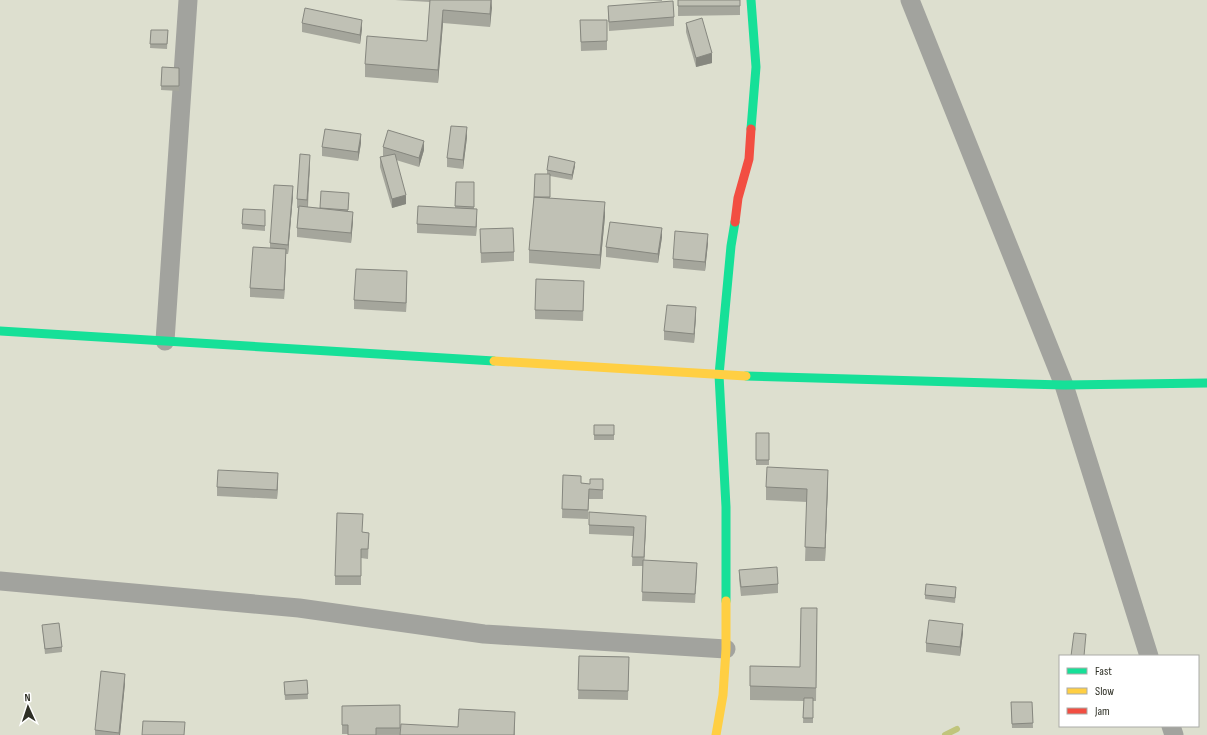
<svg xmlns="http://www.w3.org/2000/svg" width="1207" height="735" font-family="'Sofia Sans Condensed',sans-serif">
<rect width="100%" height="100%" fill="#dddfcf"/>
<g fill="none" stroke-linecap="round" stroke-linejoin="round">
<path stroke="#c0c57c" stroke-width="6" d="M945,735L957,729"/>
<path stroke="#a2a39e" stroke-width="19" d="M910,0L1064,385L1149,656
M165,341L188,0
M0,581L299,608L484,634L726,649
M1171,726L1174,735"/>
<path stroke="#16e098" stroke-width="9" d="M751,0L756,67L751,129
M0,331L494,361
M746,376L1064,385L1207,383
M726,601V507L719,375L731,246L735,222"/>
<path stroke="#ffcf43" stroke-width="9" d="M494,361L746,376
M716,735L723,695L726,649V601"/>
<path stroke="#f24e42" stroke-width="9" d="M735,222L738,198L749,159L751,129"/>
</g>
<path fill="#a5a69c" d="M395,0H430V2Z
M430,0H492L490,27L443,23L438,83L365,77V64L427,41Z
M633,0H662V1Z
M678,0H740V15L678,16Z
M608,6L674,17V26L609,31L608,15Z
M580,20H607V50L581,51Z
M302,23L362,29L360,44L302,32Z
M686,23L712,63L696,67L686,32Z
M151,30H168L167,49L150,48Z
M162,67L179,68V91L161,90Z
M467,137L463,169L447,167V158Z
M361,143L358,161L322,156V147Z
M383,147L424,150L419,167L396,160L406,204L392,208L380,167V157L384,156H383Z
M310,164L308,207L320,208L349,198L348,211L353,221L351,243L297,237V228L298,208H297V199Z
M575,166L572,180L550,176V198L605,216L600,269L529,263V250L534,197L547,174V170Z
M456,182H474V209L477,218L476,236L417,233V224L455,208Z
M293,195L288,254H286L284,299L250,297V288L270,248V243Z
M265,215V231L242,229V224Z
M480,229L514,252V261L481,263Z
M662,237L658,263L606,257V247Z
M708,243L705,271L673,268V259Z
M407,281L406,312L354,309V300Z
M584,290L583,321L535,319V310Z
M696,316L694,343L664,340V331Z
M594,425H614V440H594Z
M756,433H769V465H756Z
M563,475L581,483L590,484L603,479V499H589L588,519L562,518Z
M278,482L277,499L217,496V487Z
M828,483L825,561H805L807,502L766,500V487Z
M589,512L646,525L644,560L697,572L695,603L642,601L643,566H632L633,536L589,534Z
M363,532L369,533L368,559L361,558V585H335V576Z
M739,570L778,584V593L741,596L739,579Z
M956,592L955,603L925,599V595Z
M817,622L816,701H813V723H803L804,701L750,700V686L800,667Z
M42,625L62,647V652L45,654Z
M963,633L960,656L926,652V643Z
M579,656L629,657L628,700L578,699Z
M307,680L308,699L285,700L284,682Z
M125,683L120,735H95V730Z
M1011,702H1032L1033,728H1012Z
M400,705V734L458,727L515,725V735H348V734H342V706Z"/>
<path fill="#86877f" d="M491,0L492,8L490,27V14Z
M443,10V23L438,83V70Z
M362,20V29L360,44V35Z
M712,53V63L696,67V58Z
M467,127V137L463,169V160Z
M361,134V143L358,161V152Z
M424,141V150L419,167V158Z
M310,155V164L307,209V200Z
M575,162V166L572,180V175Z
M293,186V195L288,254V245Z
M406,195V204L392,208V199Z
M605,202V216L600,269V255Z
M477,209V218L476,236V227Z
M353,212V221L351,243V233Z
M662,228V237L658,263V254Z
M708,234V243L705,271V262Z
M286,249V258L284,299V290Z
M407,271V281L406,312V303Z
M696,307V316L694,343V334Z
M828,470V483L825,561V548Z
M278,473V482L277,499V490Z
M646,516V525L644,567V557Z
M963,624V633L960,656V647Z
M125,674V683L120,735H119Z"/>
<path fill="#c0c1b5" stroke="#86877f" d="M430,0H491L490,14L443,10L438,70L365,64L367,36L427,41Z
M678,0H740V6H678Z
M673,1L674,17L609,22L608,6Z
M305,8L362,20L360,35L302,23Z
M702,18L712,53L696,58L686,23Z
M580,20H607V41L581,42Z
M151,30H168L167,44H150Z
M162,67L179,68V86H161Z
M451,126L467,127L463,160L447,158Z
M325,129L361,134L358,152L322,147Z
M388,130L424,141L419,158L383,147Z
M300,154L310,155L307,200L297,199Z
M395,154L406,195L392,199L380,157Z
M549,156L575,162L572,175L547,170Z
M535,174H550V197H534Z
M456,182H474V207L455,206Z
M274,185L293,186L288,245L270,243Z
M321,191L349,193L348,210L320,208Z
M534,197L605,202L600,255L529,250Z
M299,206L353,212L351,233L297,228Z
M418,206L477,209L476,227L417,224Z
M243,209L265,210V226L242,224Z
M610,222L662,228L658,254L606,247Z
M513,228L514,252L481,253L480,229Z
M675,231L708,234L705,262L673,259Z
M253,247L286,249L284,290L250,288Z
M356,269L407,271L406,303L354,300Z
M536,279L584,281L583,311L535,310Z
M667,305L696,307L694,334L664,331Z
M594,425H614V435H594Z
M756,433H769V460H756Z
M767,467L828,470L825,548L805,547L807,489L766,487Z
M218,470L278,473L277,490L217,487Z
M563,475L581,476V483L590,484V479H603V490L589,489L588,510L562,509Z
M589,512L646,516L644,557H632L634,527L589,525Z
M337,513L363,514L362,532L369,533L368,549H361V576H335Z
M643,560L697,563L695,594L642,592Z
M777,567L778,584L741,587L739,570Z
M926,584L956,587L955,598L925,595Z
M801,608H817L816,688L750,686V666L800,667Z
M929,620L963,624L960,647L926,643Z
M59,623L62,647L45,649L42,625Z
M1074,633L1086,634L1084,656H1071Z
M579,656L629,657L628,691L578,690Z
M101,671L125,674L119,733L95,730Z
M307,680L308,694L285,695L284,682Z
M804,698H813V718H803Z
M1011,702H1032L1033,723L1012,724Z
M400,705V728H376V735H348V725H342V706Z
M459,709L515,712L514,735H400L401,724L458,727Z
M143,721L185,722L184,735H142Z"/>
<rect x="1059" y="655" width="140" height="72" fill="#ffffff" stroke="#abaca8"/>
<rect x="1067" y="668" width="20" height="6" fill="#16e098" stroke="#abaca8"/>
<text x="1095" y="675" font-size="12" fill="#2e2f25">Fast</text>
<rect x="1067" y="688" width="20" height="6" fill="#ffcf43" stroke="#abaca8"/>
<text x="1095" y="695" font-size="12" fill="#2e2f25">Slow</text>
<rect x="1067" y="708" width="20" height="6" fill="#f24e42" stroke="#abaca8"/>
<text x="1095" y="715" font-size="12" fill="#2e2f25">Jam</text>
<g transform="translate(28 707) rotate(357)" stroke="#ffffff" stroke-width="3" paint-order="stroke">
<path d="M0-3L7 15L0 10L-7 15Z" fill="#2e2f25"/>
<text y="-6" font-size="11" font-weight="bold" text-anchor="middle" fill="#2e2f25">N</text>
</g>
</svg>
